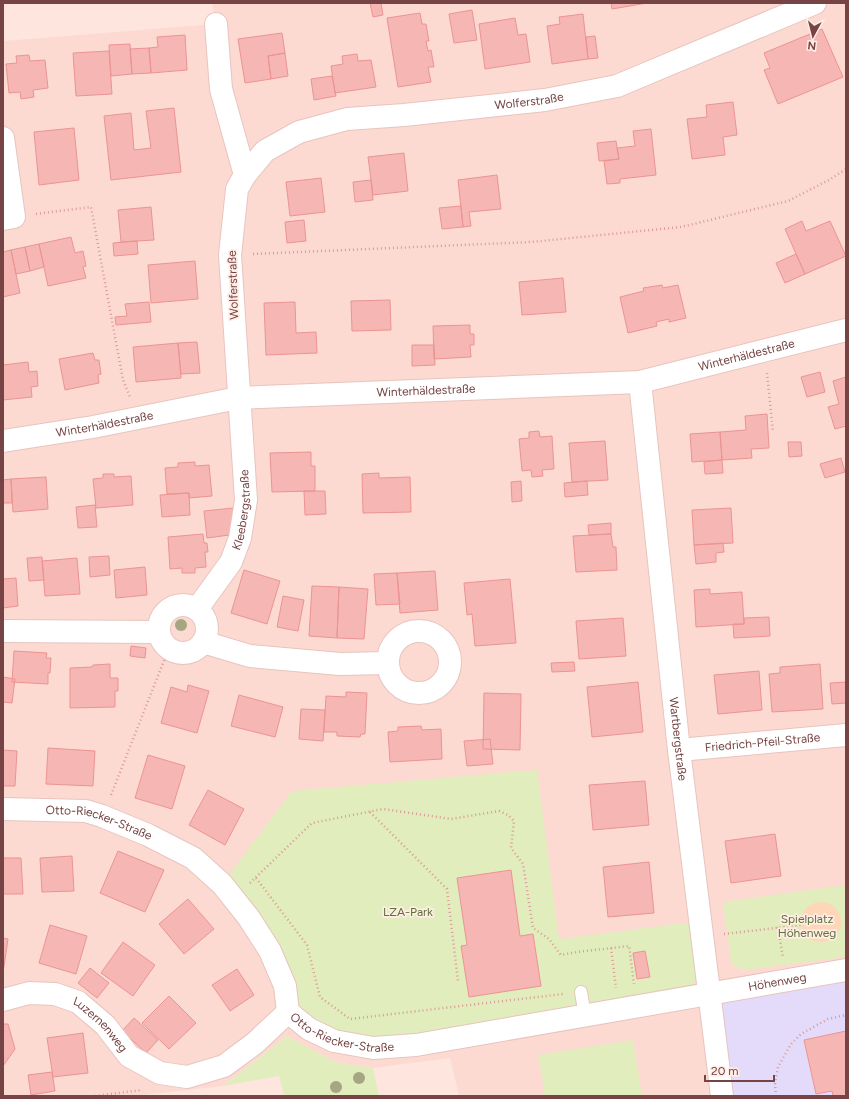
<svg xmlns="http://www.w3.org/2000/svg" width="849" height="1099" font-family="Figtree,sans-serif">
<rect width="100%" height="100%" fill="#fee6de"/>
<path fill="#fcdad2" d="M212,3H846V1096H459L450,1058L373,1068L335,1062L287,1036L223,1086L134,1096H3V41L216,24Z"/>
<path fill="#e4dbfa" d="M846,970V1096H722L709,994Z"/>
<path fill="#e1edbc" d="M537,770L559,939L700,921L709,994L436,1041L320,1034L286,994L222,884L292,791Z
M846,885V957L745,970L735,967L731,962L723,902Z
M287,1036L335,1062L373,1068L379,1096H284L279,1076L223,1086Z
M633,1040L642,1096H545L538,1055Z"/>
<path fill="#ffd6b7" d="M801 922a20 20 0 1 1 40 0a20 20 0 1 1-40 0Z"/>
<path fill="#f6b6b3" stroke="#eb9492" d="M370,3H381L383,15L373,17Z
M611,3H647L612,9Z
M472,10L477,40L454,43L449,14Z
M420,13L422,24H426L429,41H426L428,51L431,50L434,67H428L431,82L398,87L387,18Z
M583,14L588,59L552,64L547,26L560,24L559,17Z
M515,18L518,35L526,34L530,62L485,69L479,24Z
M822,29L843,77L778,104L764,70L770,68L764,53Z
M282,33L285,53L268,56L271,79L245,83L238,39Z
M185,35L187,70L151,73L149,48L158,47L157,37Z
M595,36L598,58L588,59L586,37Z
M130,44L132,74L111,76L109,45Z
M149,48L151,73L132,74L130,49Z
M109,51L112,94L76,96L73,53Z
M285,53L288,76L271,79L268,56Z
M357,54L358,61L371,60L376,87L335,93L331,66L343,64L342,56Z
M29,55L30,61L45,60L48,88L33,90L34,97L21,99L20,92L9,93L6,64L17,63L16,56Z
M332,76L336,96L314,100L311,79Z
M733,102L737,135L723,137L725,155L692,159L687,119L707,117L706,105Z
M174,108L181,172L111,180L104,116L131,113L134,150L151,148L146,111Z
M74,128L79,180L39,185L34,132Z
M651,129L656,175L620,179V183L607,184L604,161L619,159L617,148L635,146L633,131Z
M616,141L619,159L599,161L597,143Z
M404,153L408,191L373,195L368,157Z
M497,175L501,209L469,212L471,226L463,227L458,180Z
M321,178L325,212L290,216L286,182Z
M371,180L373,200L355,202L353,182Z
M461,206L463,227L442,229L439,208Z
M151,207L154,240L121,242L118,210Z
M304,220L306,241L287,243L285,222Z
M802,221L806,231L830,221L846,256L805,274L785,229Z
M71,237L75,253L83,251L86,266L83,267L86,278L48,286L39,244Z
M137,241L138,254L114,256L113,243Z
M39,244L44,267L30,271L25,247Z
M25,247L30,271L16,274L11,250Z
M11,250L20,293L3,297V252Z
M796,254L805,274L785,283L776,263Z
M195,261L198,299L151,303L148,265Z
M563,278L566,312L522,315L519,282Z
M662,285L663,288L678,285L686,318L669,322V319L656,322L657,326L628,333L620,297L644,291L643,288Z
M390,300L391,330L352,331L351,301Z
M149,302L151,322L116,325L115,317L127,316L125,304Z
M295,302L296,333L316,332L317,353L266,355L264,303Z
M470,325V334H474V345H470L471,357L434,359L433,326Z
M197,342L200,373L181,374L178,343Z
M178,343L181,378L136,382L133,347Z
M412,345H434L435,365L412,366Z
M93,353L95,360H99L101,374L98,375L99,383L65,390L59,359Z
M28,362L29,372L37,371L38,386L31,387L32,397L3,400V365Z
M820,372L825,392L807,397L801,377Z
M846,377V426L835,429L828,407L839,404L833,381Z
M767,414L769,448L751,449L752,458L722,460L720,432L746,430L745,416Z
M539,431L540,437L552,436L554,469L542,470L543,476L532,477L531,470L522,471L519,439L529,438V432Z
M720,432L722,460L692,462L690,434Z
M605,441L608,480L572,482L569,443Z
M788,442H801L802,456L789,457Z
M311,452V466H315V491L272,492L270,453Z
M841,458L845,472L825,478L820,464Z
M722,460L723,473L705,474L704,462Z
M195,462V466L209,465L212,496L189,498V493L167,494L165,468L178,467V463Z
M379,473V478L410,477L411,512L363,513L362,474Z
M103,474H114V477L131,476L133,505L96,508L93,479L103,478Z
M46,477L48,509L13,512L11,479Z
M11,479L12,503H3V480Z
M521,481L522,501L512,502L511,482Z
M587,481L588,495L565,497L564,483Z
M304,491H325L326,514L305,515Z
M189,493L190,515L162,517L160,495Z
M95,505L97,527L78,528L76,507Z
M233,508L237,534L207,538L204,511Z
M731,508L733,543L694,545L692,510Z
M611,523V534L589,535L588,525Z
M203,534L204,543H207L208,552H205L206,567L195,568V573H182V568L170,569L168,537Z
M611,534L613,547H616L617,570L576,572L573,536Z
M723,543L724,552L716,553V562L696,564L694,545Z
M109,556L110,575L90,577L89,557Z
M42,557L44,580L29,581L27,558Z
M77,558L80,594L45,596L42,561Z
M145,567L147,595L116,598L114,570Z
M244,570L280,581L267,624L231,613Z
M435,571L438,610L400,613L397,573Z
M397,573L400,604L376,605L374,574Z
M16,578L18,606L3,608V579Z
M510,579L516,643L475,646L472,614L467,615L464,583Z
M312,586L339,587L337,638L309,636Z
M339,587L368,589L364,639L337,638Z
M710,589V594L742,592L744,624L696,627L694,590Z
M283,596L304,600L298,631L277,627Z
M769,617L770,636L734,638L733,624H744V618Z
M623,618L626,656L579,659L576,621Z
M131,646L146,648L145,658L130,656Z
M14,651L47,653L46,658H51L50,673H48V684L12,682Z
M574,662L575,671L552,672L551,663Z
M110,664V678H118V691H115V707L70,708V668L92,667L93,665Z
M820,664L823,709L772,712L769,674L780,673V667Z
M759,671L762,710L718,714L714,675Z
M3,677L15,679L12,703L3,702Z
M638,682L643,732L592,737L587,687Z
M846,682V703L832,704L830,683Z
M188,685L209,691L197,733L161,723L171,687L187,692Z
M346,692L367,693L365,734H361L360,737L337,736V732H324L326,696L346,697Z
M484,693L521,694L520,750L483,749Z
M239,695L283,707L275,737L231,726Z
M301,709L325,710L323,741L299,739Z
M421,726L422,730L441,729L442,759L390,762L388,732L398,731V727Z
M490,739L493,764L467,766L464,741Z
M48,748L95,751L93,786L46,784Z
M3,750L17,751L15,786H3Z
M148,755L185,766L172,809L135,798Z
M645,781L649,825L593,830L589,785Z
M208,790L244,809L225,845L189,825Z
M775,834L781,876L731,883L725,841Z
M118,851L164,870L145,912L100,893Z
M72,856L74,891L42,892L40,858Z
M3,858H21L23,894H3Z
M649,862L654,913L608,917L603,867Z
M511,870L520,936L533,934L541,986L469,997L461,946L467,945L457,878Z
M188,899L214,929L184,954L159,924Z
M50,925L87,936L76,974L39,963Z
M3,938L8,939L3,973Z
M123,942L155,965L133,996L101,973Z
M645,951L650,977L637,979L633,953Z
M90,968L109,983L97,998L78,983Z
M237,969L254,995L230,1011L212,985Z
M169,996L196,1023L169,1049L142,1023Z
M134,1018L158,1040L146,1053L122,1031Z
M3,1024H8L15,1049L3,1066Z
M846,1031V1096H833L832,1091L816,1094L804,1040Z
M83,1033L88,1073L53,1077L47,1038Z
M52,1072L55,1091L31,1095L28,1075Z"/>
<g fill="none" stroke-linecap="round" stroke-linejoin="round">
<defs>
<path id="lane" d="M581,992L585,1016"/>
<g id="street">
<path d="M216,24L221,89L245,175"/>
<path d="M3,138L14,217L3,219"/>
<path id="s1" d="M640,382L679,750L722,1096"/>
<path id="s2" d="M3,441L93,427L238,398L640,382L846,330"/>
<circle cx="183" cy="629" r="24"/>
<path id="s3" d="M197,609L231,562L240,538L246,500L230,255L237,189L245,175L265,151L299,132L347,119L404,115L545,100L617,86L815,3"/>
<path d="M3,631L159,632"/>
<circle cx="419" cy="662" r="31"/>
<path d="M203,642L250,656L340,664L388,663"/>
<path id="s4" d="M679,750L846,735"/>
<path id="s5" d="M3,809L86,811L102,816L148,835L193,858L222,884L249,918L270,951L285,986L288,1012L309,1029L334,1041L373,1048L416,1045L846,970"/>
<path id="s6" d="M3,1000L29,993L55,994L78,1002L105,1025L129,1056L160,1073L187,1077L224,1066L255,1043L288,1012"/>
</g>
</defs>
<use href="#lane" stroke="#e8c4be" stroke-width="14"/>
<use href="#street" stroke="#e8c4be" stroke-width="24"/>
<path stroke="#db9997" stroke-width="2.5" stroke-dasharray="1 3" stroke-linecap="butt" d="M36,214L91,207L123,380L130,397
M253,254L531,242L681,227L788,201L829,180L846,169
M767,373L773,432
M111,795L167,653
M370,812L447,889L458,981
M256,878L307,945L320,997L350,1019L563,994
M250,883L312,823L383,809L451,819L499,811L508,815L514,821L511,848L523,864L533,928L549,939L561,955L577,952L629,946L634,984
M778,927L783,958
M724,934L801,925
M611,948L616,988
M95,1096L142,1090
M776,1096L775,1084L778,1067L791,1044L801,1034L828,1019L846,1015"/>
<use href="#lane" stroke="#fff" stroke-width="12"/>
<use href="#street" stroke="#fff" stroke-width="22"/>
</g>
<g fill="#a5a682">
<circle cx="181" cy="625" r="6"/>
<circle cx="359" cy="1078" r="6"/>
<circle cx="336" cy="1087" r="6"/>
</g>
<g text-anchor="middle" dominant-baseline="central" stroke-width="3.5" stroke-linejoin="round" paint-order="stroke">
<g font-size="12" fill="#764444" stroke="#ffede6">
<text stroke="none"><textPath href="#s3" startOffset="753">Wolferstraße</textPath></text>
<text transform="translate(233 285) rotate(-92)">Wolferstraße</text>
<text stroke="none"><textPath href="#s2" startOffset="751">Winterhäldestraße</textPath></text>
<text stroke="none"><textPath href="#s2" startOffset="427">Winterhäldestraße</textPath></text>
<text stroke="none"><textPath href="#s2" startOffset="103">Winterhäldestraße</textPath></text>
<text stroke="none"><textPath href="#s3" startOffset="112">Kleebergstraße</textPath></text>
<text stroke="none"><textPath href="#s1" startOffset="359">Wartbergstraße</textPath></text>
<text stroke="none"><textPath href="#s4" startOffset="84">Friedrich-Pfeil-Straße</textPath></text>
<text stroke="none"><textPath href="#s5" startOffset="98">Otto-Riecker-Straße</textPath></text>
<text stroke="none"><textPath href="#s5" startOffset="890">Höhenweg</textPath></text>
<text stroke="none"><textPath href="#s6" startOffset="109">Luzernenweg</textPath></text>
<text stroke="none"><textPath href="#s5" startOffset="446">Otto-Riecker-Straße</textPath></text>
</g>
<g font-size="12" fill="#5d7237" stroke="#ffede6">
<text x="408" y="912">LZA-Park</text>
<text x="807" y="919">Spielplatz<tspan x="807" dy="14">Höhenweg</tspan></text>
</g>
</g>
<rect width="849" height="1099" fill="none" stroke="#764444" stroke-width="8"/>
<g transform="translate(813 36) rotate(187)" stroke="#ffede6" stroke-width="3" paint-order="stroke">
<path d="M0-3L7 15L0 10L-7 15Z" fill="#764444"/>
<text y="-6" font-size="11" font-weight="bold" text-anchor="middle" fill="#764444">N</text>
</g>
<path d="M705 1075v6h69v-6" fill="none" stroke="#764444" stroke-width="2"/>
<text x="711" y="1075" font-size="12" fill="#764444" stroke="#ffede6" stroke-width="3" paint-order="stroke">20 m</text>
</svg>
